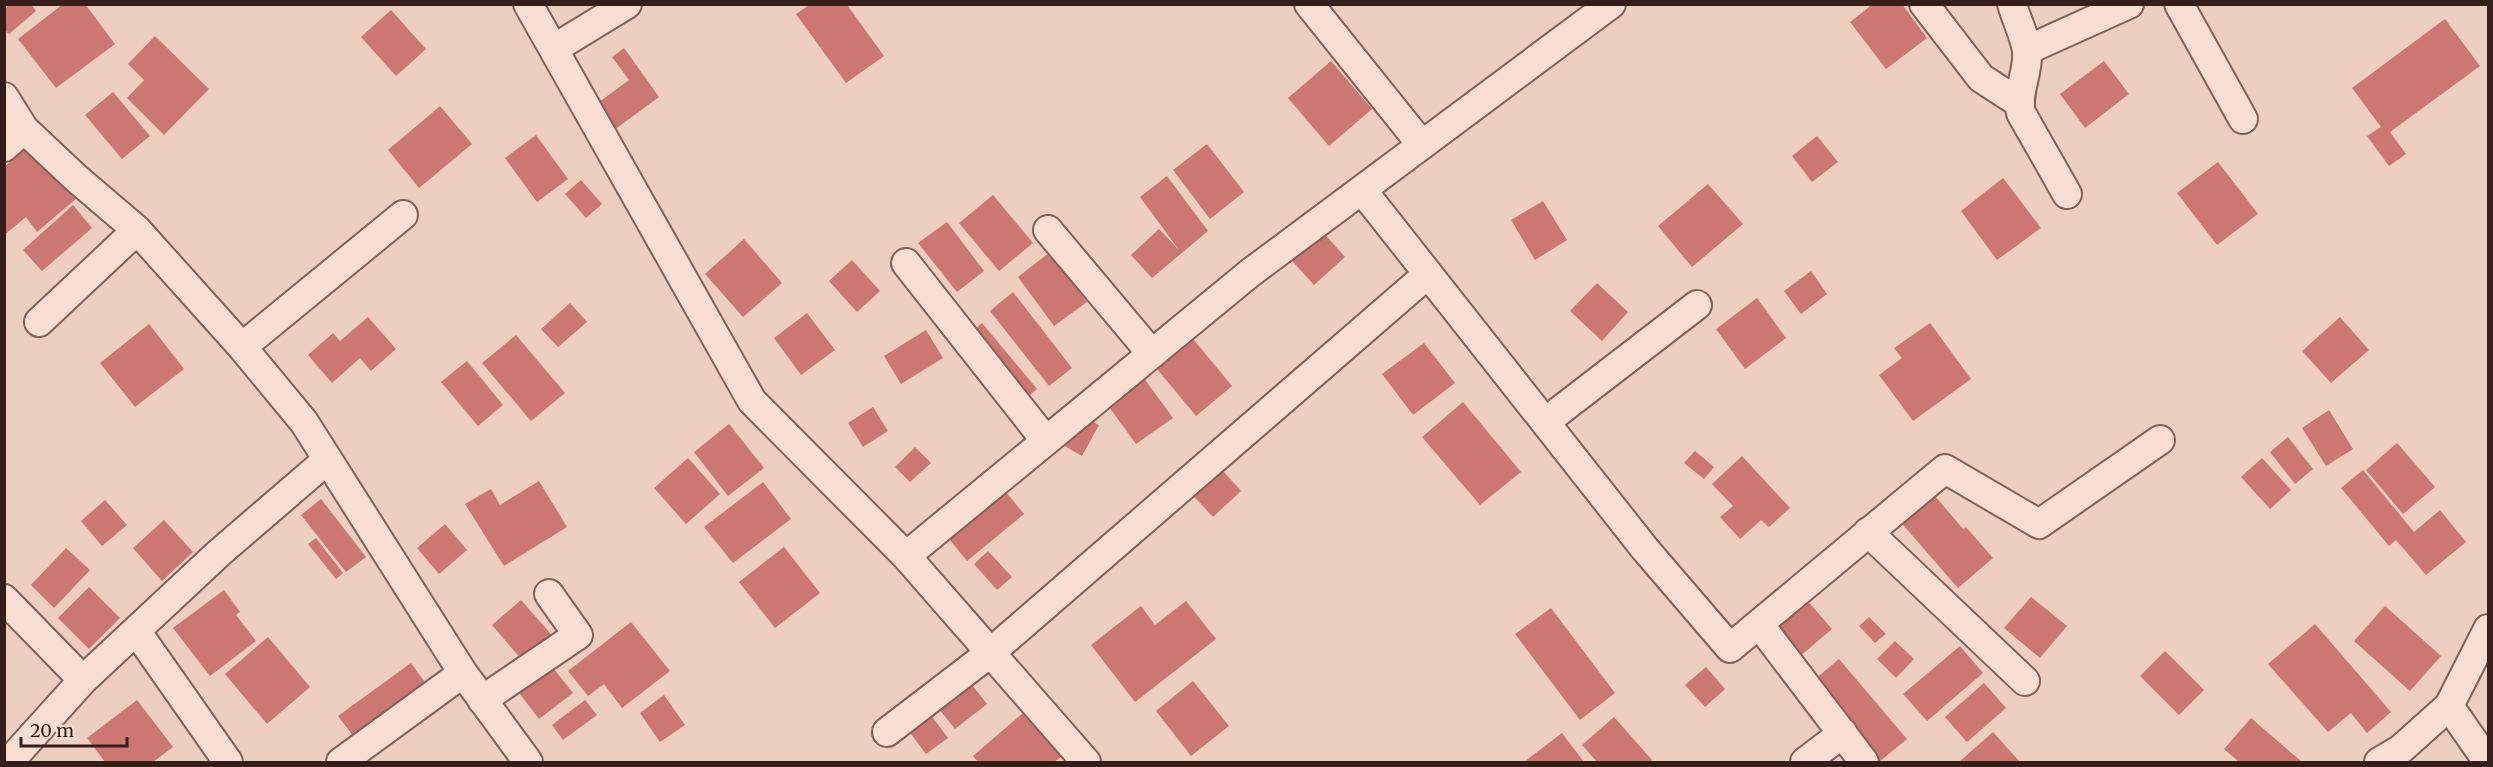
<svg xmlns="http://www.w3.org/2000/svg" width="2493" height="767" font-family="Merriweather,serif">
<rect width="100%" height="100%" fill="#eecebe"/>
<path fill="#cd7773" d="M4,4H31L36,11L9,34L4,29Z
M63,4H85L115,44L56,88L18,39Z
M1873,4H1902L1927,38L1886,69L1850,22Z
M809,5H847L884,56L846,83L796,14Z
M391,10L426,49L396,76L361,37Z
M2445,19L2480,66L2390,132L2406,154L2389,166L2367,136L2381,127L2352,88Z
M155,36L209,89L164,135L127,98L144,80L128,64Z
M624,48L659,97L614,130L595,105L629,80L612,57Z
M1331,61L1372,109L1329,146L1288,98Z
M2104,61L2129,94L2085,128L2060,94Z
M113,92L150,136L122,159L85,115Z
M440,106L472,144L419,188L388,150Z
M536,135L568,179L537,202L505,158Z
M1817,136L1838,162L1812,182L1792,156Z
M31,144L77,198L37,232L26,217L4,235V167Z
M1207,144L1244,192L1210,219L1173,170Z
M2218,162L2258,214L2217,245L2177,193Z
M1167,176L1208,231L1152,278L1131,255L1159,229L1179,250L1140,197Z
M2003,178L2041,228L1997,260L1961,211Z
M581,180L602,204L586,218L565,194Z
M1708,184L1743,224L1692,267L1658,226Z
M993,195L1033,243L999,271L959,223Z
M1543,201L1567,240L1535,260L1511,220Z
M73,205L92,228L42,271L23,250Z
M1305,212L1345,257L1314,285L1273,240Z
M947,222L984,271L957,292L918,243Z
M744,239L782,283L743,317L705,274Z
M1050,252L1087,302L1054,326L1018,277Z
M852,260L880,291L857,312L829,281Z
M1811,271L1827,294L1801,314L1784,291Z
M1597,283L1628,312L1602,341L1570,311Z
M1013,292L1072,368L1049,386L990,311Z
M1757,298L1786,338L1745,369L1716,329Z
M570,303L587,322L558,347L541,329Z
M807,313L835,350L801,375L774,338Z
M368,317L396,349L371,371L360,358L332,383L308,355L333,333L340,341Z
M2340,317L2369,350L2331,383L2302,351Z
M1179,322L1232,386L1196,416L1143,352Z
M982,323L1037,389L1012,410L957,344Z
M1930,323L1971,379L1913,421L1879,375L1902,358L1894,348Z
M149,324L184,369L135,407L100,363Z
M926,330L943,358L901,384L884,356Z
M516,335L565,393L531,421L482,363Z
M1424,343L1455,383L1413,415L1382,374Z
M467,361L503,405L478,426L441,382Z
M1138,370L1173,418L1136,444L1101,396Z
M1463,402L1521,472L1480,505L1422,437Z
M873,407L888,431L863,447L848,423Z
M2329,410L2353,449L2326,466L2302,428Z
M1073,411L1099,425L1082,456L1056,441Z
M729,424L764,468L728,496L694,452Z
M2288,437L2313,469L2295,484L2270,452Z
M2397,443L2435,487L2403,514L2366,470Z
M915,447L931,463L910,482L895,467Z
M1695,451L1714,467L1704,479L1684,463Z
M1742,456L1790,508L1769,527L1761,520L1740,539L1720,517L1733,506L1712,484Z
M688,458L720,494L686,524L654,488Z
M2262,458L2291,490L2270,509L2241,477Z
M1217,464L1241,491L1213,517L1188,490Z
M987,469L1024,514L967,561L931,517Z
M2363,470L2414,532L2440,510L2466,542L2426,575L2396,540L2389,546L2341,488Z
M539,481L567,527L504,566L465,504L491,489L500,505Z
M763,482L791,519L733,563L704,527Z
M1924,483L1963,529L1966,527L1993,558L1958,588L1891,511Z
M321,499L366,557L346,572L301,515Z
M105,500L127,525L102,546L81,521Z
M164,520L193,552L162,581L133,548Z
M445,524L467,550L439,574L417,548Z
M316,538L343,573L336,579L308,544Z
M784,547L820,593L775,628L739,582Z
M66,548L90,570L54,608L31,585Z
M988,551L1012,577L997,590L974,564Z
M89,587L120,618L89,649L58,618Z
M224,590L240,612L236,615L256,641L210,676L173,628Z
M2031,597L2067,626L2040,658L2004,628Z
M1806,599L1832,629L1799,657L1774,627Z
M521,600L557,641L528,667L492,625Z
M1186,601L1216,639L1135,702L1091,645L1141,606L1155,625Z
M2385,606L2441,656L2410,691L2354,641Z
M1551,608L1615,693L1580,720L1515,634Z
M1869,617L1886,634L1875,643L1859,626Z
M631,622L670,671L622,708L604,684L588,696L568,671Z
M2315,624L2391,712L2367,733L2351,713L2328,732L2268,664Z
M268,637L310,687L267,724L225,674Z
M1895,641L1914,659L1896,678L1877,659Z
M1960,646L1983,673L1927,721L1903,694Z
M2165,651L2204,690L2179,715L2140,676Z
M1839,659L1907,739L1879,762H1863L1802,690Z
M411,663L429,688L357,741L338,716Z
M955,663L987,704L955,729L923,689Z
M550,664L573,693L539,719L516,689Z
M1706,667L1725,689L1705,707L1685,685Z
M1193,681L1229,726L1191,756L1156,711Z
M1984,683L2006,708L1967,742L1945,717Z
M664,695L685,725L660,742L640,713Z
M916,695L948,738L926,754L894,711Z
M137,700L173,747L153,762H105L87,738Z
M585,700L597,715L563,740L552,725Z
M1023,713L1061,757L1054,762H978L973,756Z
M1614,717L1652,760L1650,762H1597L1582,745Z
M2251,718L2302,762H2239L2224,749Z
M1993,732L2020,762H1959Z
M1562,733L1584,762H1524Z"/>
<g fill="none" stroke-linecap="round" stroke-linejoin="round">
<defs>
<path id="street" d="M528,4L752,401L906,556L1086,762
M1309,4L1422,145
M1924,4L1981,78L2018,102
M2012,4C2016,19 2025,36 2027,51C2029,72 2016,92 2021,113L2067,194
M2179,4L2243,119
M555,48L627,4
M2027,50L2129,4
M4,97L24,129L76,178L137,230L242,347L304,422L463,673L528,762
M4,147L24,129
M1362,190L1645,549L1730,648L1945,469L2039,524L2160,440
M1048,230L1152,354
M906,263L1046,441
M39,322L137,230
M242,347L403,215
M1545,422L1697,305
M1868,532L2025,681
M906,556L1250,273L1611,4
M4,599L83,680
M1759,624L1864,762
M137,632L228,762
M482,700L578,635L549,594
M2449,706L2488,762
M887,732L990,653L1428,274
M9,762L83,680L219,553L327,460
M341,762L463,673
M1805,762L1843,733
M2379,762L2401,749L2449,706L2488,629"/>
</defs>
<use href="#street" stroke="#865f56" stroke-width="32"/>
<use href="#street" stroke="#f9ded1" stroke-width="28"/>
</g>
<rect width="2493" height="767" fill="none" stroke="#361f1b" stroke-width="12"/>
<path d="M21 737v9h106v-9" fill="none" stroke="#361f1b" stroke-width="3"/>
<text x="30" y="737" font-size="18" fill="#361f1b" stroke="#f6dbcd" stroke-width="4.5" paint-order="stroke">20 m</text>
</svg>
